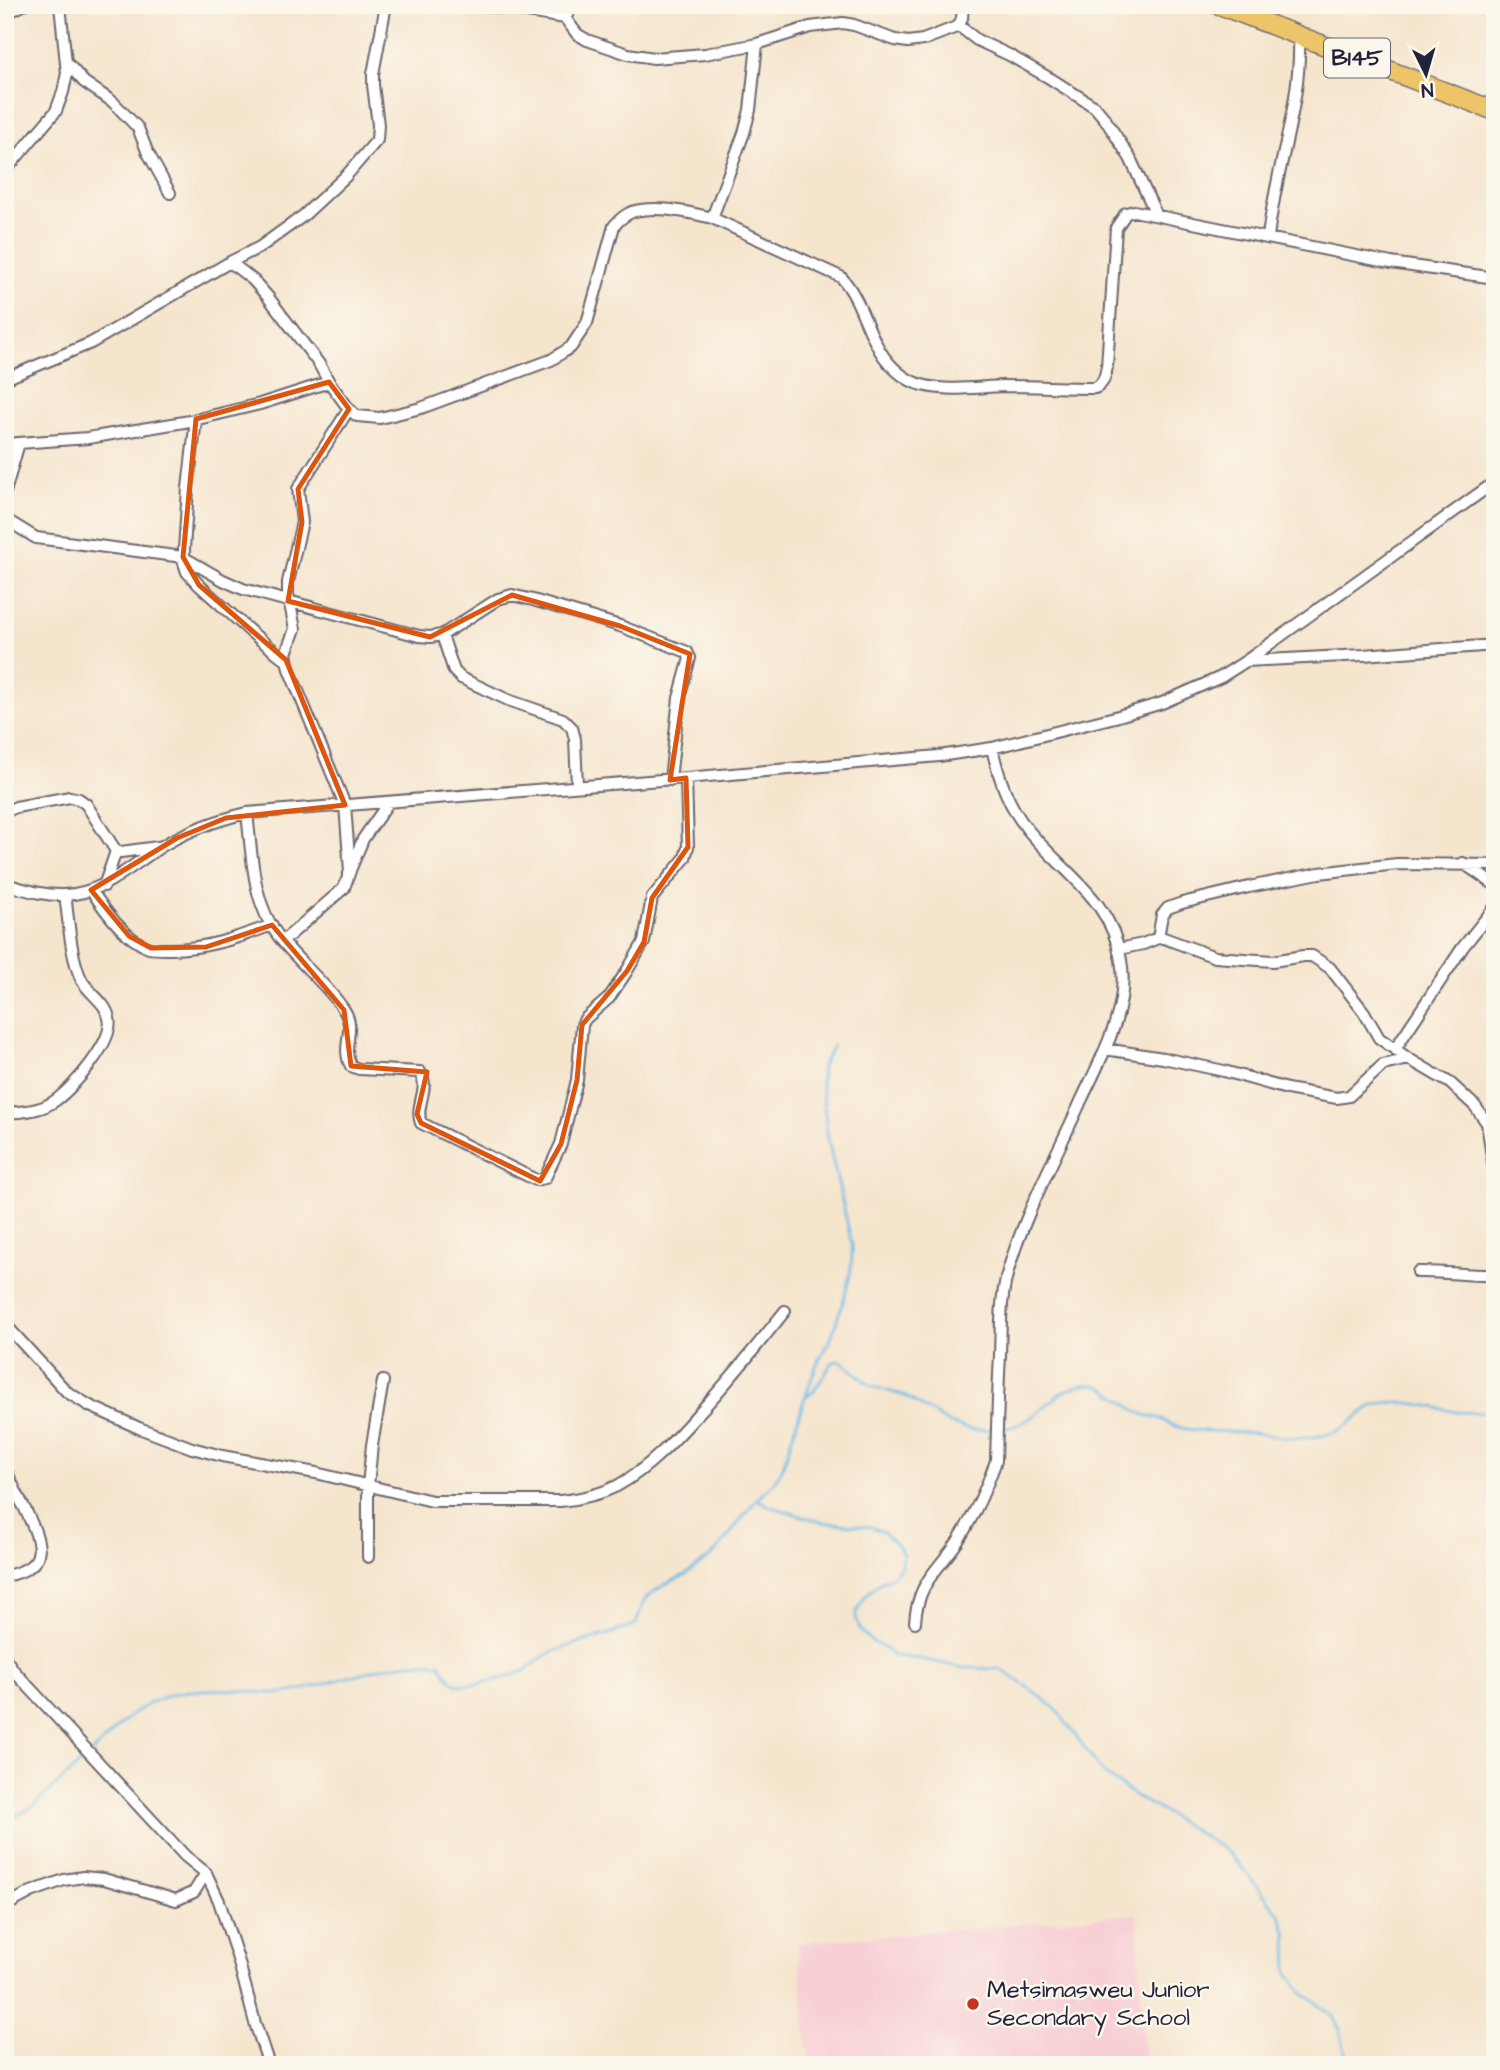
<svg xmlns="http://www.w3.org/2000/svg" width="1500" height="2070" font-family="'Architects Daughter',sans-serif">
<rect width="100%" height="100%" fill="#fbf7ec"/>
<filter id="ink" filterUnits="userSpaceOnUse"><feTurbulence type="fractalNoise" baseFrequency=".0143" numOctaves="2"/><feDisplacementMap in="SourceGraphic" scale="14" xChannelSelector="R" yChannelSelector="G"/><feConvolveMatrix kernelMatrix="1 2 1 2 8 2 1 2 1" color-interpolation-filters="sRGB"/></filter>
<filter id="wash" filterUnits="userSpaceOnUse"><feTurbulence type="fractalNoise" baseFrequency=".00686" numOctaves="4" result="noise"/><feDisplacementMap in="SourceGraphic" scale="28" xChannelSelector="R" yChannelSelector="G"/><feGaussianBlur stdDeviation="1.57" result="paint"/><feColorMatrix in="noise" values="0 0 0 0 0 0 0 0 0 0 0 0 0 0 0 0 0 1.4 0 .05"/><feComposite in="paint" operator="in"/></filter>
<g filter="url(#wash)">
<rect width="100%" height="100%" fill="#f5e5cd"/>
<path fill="#f7cfd5" d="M1137,1914L1145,2065H809L798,1943Z"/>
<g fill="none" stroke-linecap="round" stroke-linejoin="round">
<path stroke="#6dbbe7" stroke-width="2.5" d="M806,1396C812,1377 818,1357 830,1341C840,1309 854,1278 852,1244L828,1140L821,1082L822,1065L833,1046
M1001,1429C1041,1424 1048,1390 1084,1385C1108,1381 1125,1408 1145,1415C1150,1416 1156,1417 1161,1419C1166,1421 1170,1425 1175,1426C1194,1433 1233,1431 1255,1433C1267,1434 1279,1438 1292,1438C1307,1439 1330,1436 1343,1428C1355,1421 1365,1407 1378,1404C1405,1398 1432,1408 1458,1412C1470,1413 1483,1411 1495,1414
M757,1499L769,1506L822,1522L871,1527L883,1532L899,1547L903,1555L901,1567L892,1577L881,1582L865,1596L857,1611L856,1619L861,1631L871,1641L884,1648L893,1656L921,1659L964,1668L1000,1669L1032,1690L1056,1709L1104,1774L1140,1799L1162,1811L1225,1850L1238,1863L1281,1916L1287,1934L1288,1973L1303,1993L1332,2015L1340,2030L1348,2065
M92,1753C115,1730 135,1706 167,1696C188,1689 215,1689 236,1690C252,1691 268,1694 284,1693C331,1687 397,1654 441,1664C446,1673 451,1685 463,1685C477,1686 514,1676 526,1670C534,1665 540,1658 548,1654C576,1641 608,1637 636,1624L644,1601L648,1596L664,1585L685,1575L710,1557L719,1548L757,1499L773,1484L782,1469L805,1397L813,1392L832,1363L840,1360L871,1386L905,1396L950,1424L972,1430L995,1429
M5,1823L33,1806L87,1757"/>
</g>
</g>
<g filter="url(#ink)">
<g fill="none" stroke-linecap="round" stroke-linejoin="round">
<defs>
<path id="street" d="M485,5L565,18L577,34L587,40L628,54L654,58L705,54L757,44L810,27L843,23L854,25L895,40L908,42L923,40L959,26L962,18L963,5
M5,14L23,5
M565,18L573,5
M959,26L977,40L1009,55L1051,79L1095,107L1105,119L1130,158L1156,214
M67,63L84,82L113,102L138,128L147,151L170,193
M5,171L56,111L63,92L67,73L60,5
M712,218L744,133L750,110L757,44
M1268,238C1275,169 1302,105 1299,36
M230,262L253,280L268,297L319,364L329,382L349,409L357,416L380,418L421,408L551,360L571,347L587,323L614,226C619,220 624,215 632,212C654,205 689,212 712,218L841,277C862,300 866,332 884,357C894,370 906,381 922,385C948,392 977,387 1003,386C1034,386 1064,388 1095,388C1104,384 1105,376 1107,367L1116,228L1126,213L1134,211L1391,263L1495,278
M5,379L91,343L230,262L260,247L303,216L346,176L377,140L378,125L373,85V74L386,5
M196,419L188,488L184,550V563L187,572L199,585L252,633L286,660
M5,444L88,438L190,421L260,404L329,382
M5,492L19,443
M5,519L36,538L183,557L223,580L243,589L419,636L430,637L442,635L498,599L512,595L533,600L620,626L687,652L690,658L679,698L670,780
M442,635L454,671L461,678L508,700L563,719L572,728L575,739L577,786
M1246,661L1363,655L1495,645
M5,812L16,807L70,797L79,799L86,804L116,851L121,852L158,847
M247,813C252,854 252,903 279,937C298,962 326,983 344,1010C357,1029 340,1046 351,1066L359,1069L420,1072C431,1087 414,1106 421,1123L536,1180L545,1178L561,1144L577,1080L582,1025L585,1019L609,998L627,971L644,942L652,898L685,858L688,847L686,778
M1463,863L1495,885
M351,868L363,839L388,803
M5,884C24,889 43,896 63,895C104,894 130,866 162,846C189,830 217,820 247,813L686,778L939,756L992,748L1115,717L1162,703L1221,677L1246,661L1495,482
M104,886L116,851
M91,890C106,912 124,938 149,948C154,949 160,949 166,949C203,950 237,938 272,925
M1158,938L1162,915L1168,908L1182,903L1249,887L1319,873L1397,864L1495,865
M283,941L344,888L350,871L345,805L289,669L286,653L295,629L288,594V582L302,522L298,489L349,409
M1119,949L1143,944L1158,938H1164L1215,957L1273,961L1303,956H1312L1330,968L1364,1012L1379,1038L1409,1059L1450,1083L1475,1106L1487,1123L1495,1176
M1105,1049L1163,1058L1224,1071L1287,1089L1337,1098L1349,1096L1383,1065L1409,1059
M1395,1049L1463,947L1495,907
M5,1113C22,1112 42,1111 56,1100C74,1087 115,1040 109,1018C106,1002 88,993 81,979C70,954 69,922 65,895
M1418,1272C1444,1271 1469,1276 1495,1275
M5,1324L67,1392L90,1406L139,1428L192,1448L222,1456L316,1473L432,1501H560C581,1499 599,1495 617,1486C649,1468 674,1441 698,1414C729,1381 757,1346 785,1311
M5,1468C11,1482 18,1496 25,1509C41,1542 52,1567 5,1576
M368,1557V1486L372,1445L383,1381
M915,1622C918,1581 937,1572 958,1541C974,1516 986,1489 996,1461C997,1426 998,1391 1000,1355C1001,1327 1000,1299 1008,1271C1025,1212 1056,1157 1081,1101C1101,1058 1130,1009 1121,960C1111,898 1064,874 1028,830C1008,806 999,778 992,748
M5,1658L14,1671L185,1856L206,1873L219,1901L238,1959L255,2023L269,2065
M5,1906L31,1892L64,1880L83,1877L104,1879L176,1900L194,1892L206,1873"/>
<path id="primary" d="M1219,5L1495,111"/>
</defs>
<use href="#street" stroke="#6c666e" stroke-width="14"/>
<use href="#primary" stroke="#6c666e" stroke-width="21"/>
<use href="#street" stroke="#fff" stroke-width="10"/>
<use href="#primary" stroke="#eec469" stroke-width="18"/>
</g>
</g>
<path fill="none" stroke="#de560e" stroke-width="5" stroke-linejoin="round" d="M329,382L349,409L298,489L302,522L288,601L430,637L512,595L620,626L690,654L670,780L686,778L688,847L652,898L644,942L627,971L582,1025L577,1080L561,1144L540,1181L421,1123L417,1114L427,1072L351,1066L344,1010L272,925L206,947L151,948L129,936L91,890L177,838L226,818L345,805L286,660L199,585L183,557L196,419Z"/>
<circle fill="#c8321e" stroke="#fbf7ec" stroke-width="2.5" cx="973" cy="2004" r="7"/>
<g text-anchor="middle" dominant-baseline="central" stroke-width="5" stroke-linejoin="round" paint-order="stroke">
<rect fill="#fbf7ec" stroke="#636270" stroke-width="2" x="1324" y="38.5" width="66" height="39" rx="5"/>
<g font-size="23" font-weight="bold" fill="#22223b">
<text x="1357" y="58">B145</text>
</g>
<g font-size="24" fill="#22223b" stroke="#fbf7ec" text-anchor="start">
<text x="987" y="1990">Metsimasweu Junior<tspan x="987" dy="28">Secondary School</tspan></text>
</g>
</g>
<rect width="1500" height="2070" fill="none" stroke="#fbf7ec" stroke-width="28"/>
<g transform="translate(1426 74) rotate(175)" stroke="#fbf7ec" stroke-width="5" paint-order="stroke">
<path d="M0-5L12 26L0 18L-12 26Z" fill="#22223b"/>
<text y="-10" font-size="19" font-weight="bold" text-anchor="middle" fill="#22223b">N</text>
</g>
</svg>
